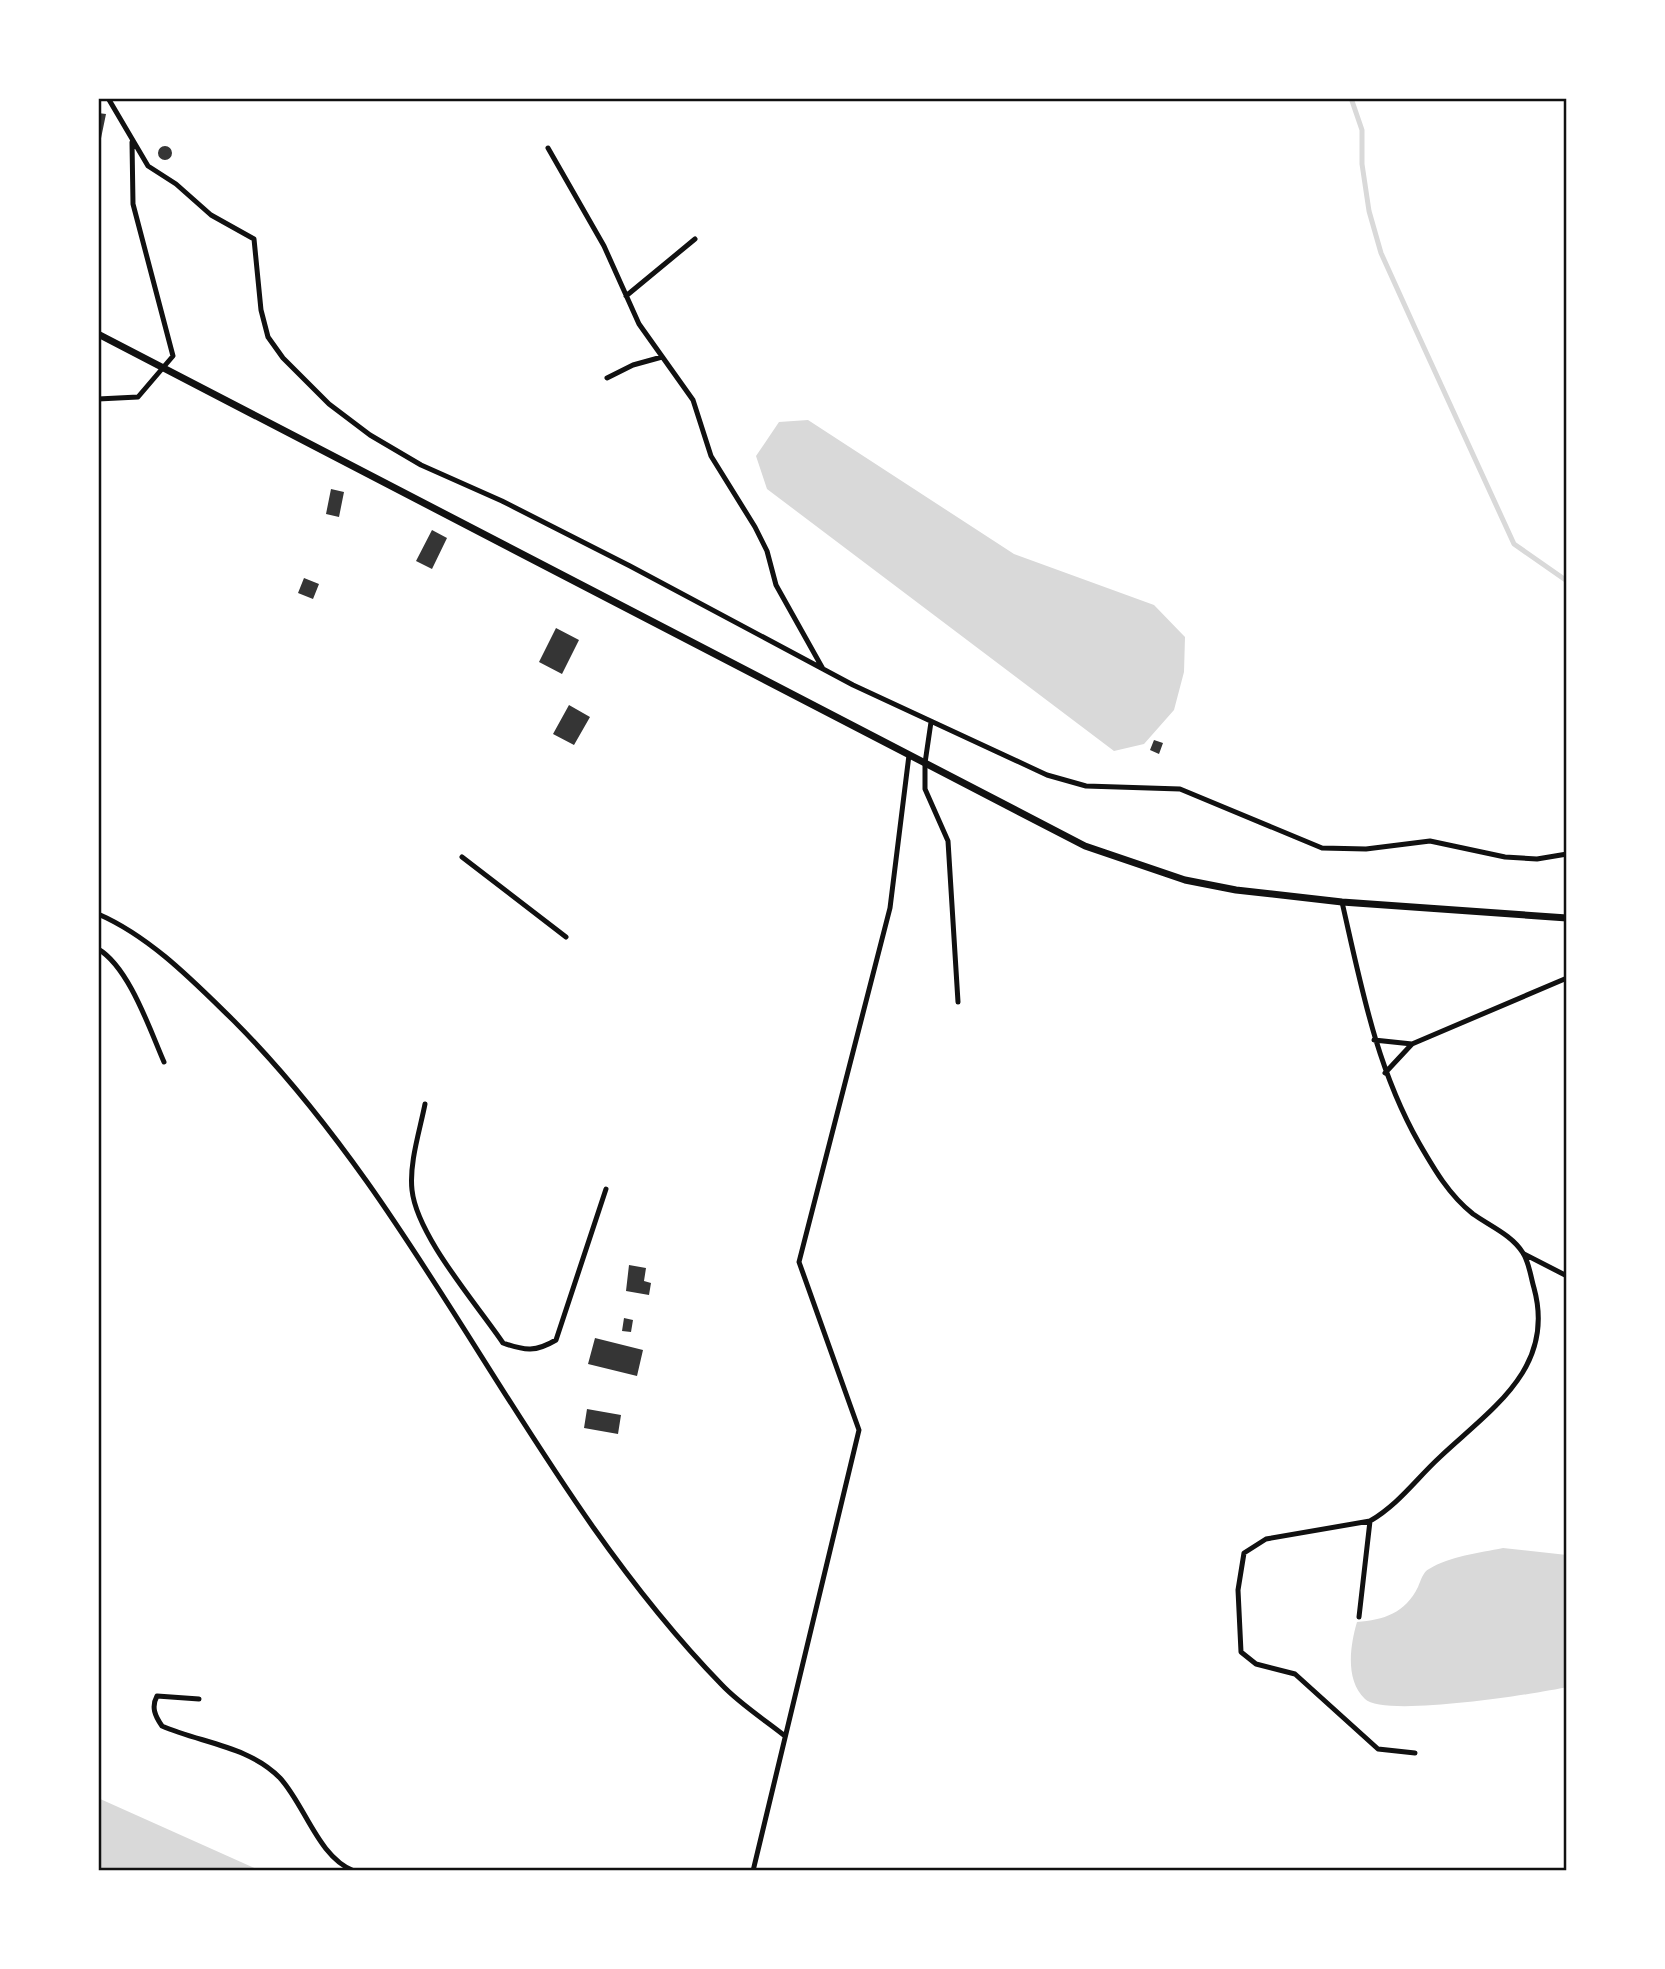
<svg xmlns="http://www.w3.org/2000/svg" width="1665" height="1969" font-family="'Fira Sans',sans-serif">
<rect width="100%" height="100%" fill="#fff"/>
<path fill="#d9d9d9" d="M808,420L1014,554L1154,605L1185,637L1184,672L1174,710L1144,744L1114,751L767,489L756,456L779,422Z
M1503,1548L1567,1555V1687C1536,1694 1383,1718 1365,1699C1345,1680 1350,1646 1357,1622C1384,1620 1405,1613 1418,1587C1421,1580 1423,1572 1429,1569C1450,1556 1479,1553 1503,1548Z
M98,1798L261,1871H98Z"/>
<g fill="none" stroke-linecap="round" stroke-linejoin="round">
<path stroke="#d9d9d9" stroke-width="5" d="M1351,98L1362,130V164L1369,211L1381,253L1415,328L1514,544L1567,581"/>
</g>
<path fill="#353535" d="M98,113L106,114L99,148H98Z
M158 153a7 7 0 1 1 14 0a7 7 0 1 1-14 0Z
M331,489L344,492L339,517L326,514Z
M432,530L447,538L432,569L416,561Z
M304,578L319,584L313,599L298,593Z
M556,628L579,640L562,674L539,662Z
M569,705L590,717L574,745L553,734Z
M1154,740L1163,743L1159,754L1150,750Z
M629,1265L646,1268L644,1281L651,1283L649,1295L626,1291Z
M624,1318L633,1320L631,1332L622,1331Z
M595,1338L643,1350L637,1376L588,1364Z
M587,1409L621,1415L618,1434L584,1428Z"/>
<g fill="none" stroke-linecap="round" stroke-linejoin="round">
<path stroke="#111" stroke-width="5" d="M108,98L148,166L176,184L211,215L254,239L261,310L268,337L283,358L329,404L370,435L421,465L502,501L630,566L853,685L1047,775L1086,786L1180,789L1322,848L1366,849L1430,841L1505,857L1537,859L1567,854
M548,148L604,246L639,324L693,400L711,456L755,527L767,551L776,585L823,669
M626,296L695,239
M607,378L633,365L662,357
M98,399L138,397L173,356L133,204L132,142
M931,722L925,763V789L948,841L958,1002
M462,857L566,937
M1342,902C1361,985 1376,1067 1419,1143C1434,1169 1449,1195 1473,1214C1490,1226 1512,1235 1523,1253C1529,1262 1531,1278 1534,1288C1556,1368 1491,1409 1440,1457C1416,1479 1399,1504 1370,1521
M98,914C151,937 194,982 234,1021C429,1217 529,1487 722,1685C740,1704 765,1720 785,1736
M98,949C129,967 150,1030 164,1062
M1374,1040L1412,1044L1385,1073
M1412,1044L1567,978
M425,1104C420,1130 409,1163 412,1190C417,1236 476,1303 503,1343C525,1351 536,1352 556,1340L606,1189
M1524,1254L1567,1276
M1359,1617L1370,1521L1266,1539L1244,1553L1238,1590L1241,1652L1256,1664L1295,1674L1378,1749L1415,1753
M199,1699L157,1696C151,1707 155,1716 162,1726C201,1743 249,1746 280,1778C305,1805 318,1857 354,1871
M753,1871L859,1430L799,1262L890,908L909,755"/>
<path stroke="#111" stroke-width="7" d="M98,334L1085,846L1185,880L1236,890L1342,902L1567,918"/>
</g>
<rect width="1665" height="1969" fill="none" stroke="#ffffff" stroke-width="200"/>
<rect x="100" y="100" width="1465" height="1769" fill="none" stroke="#111" stroke-width="2.5"/>
</svg>
